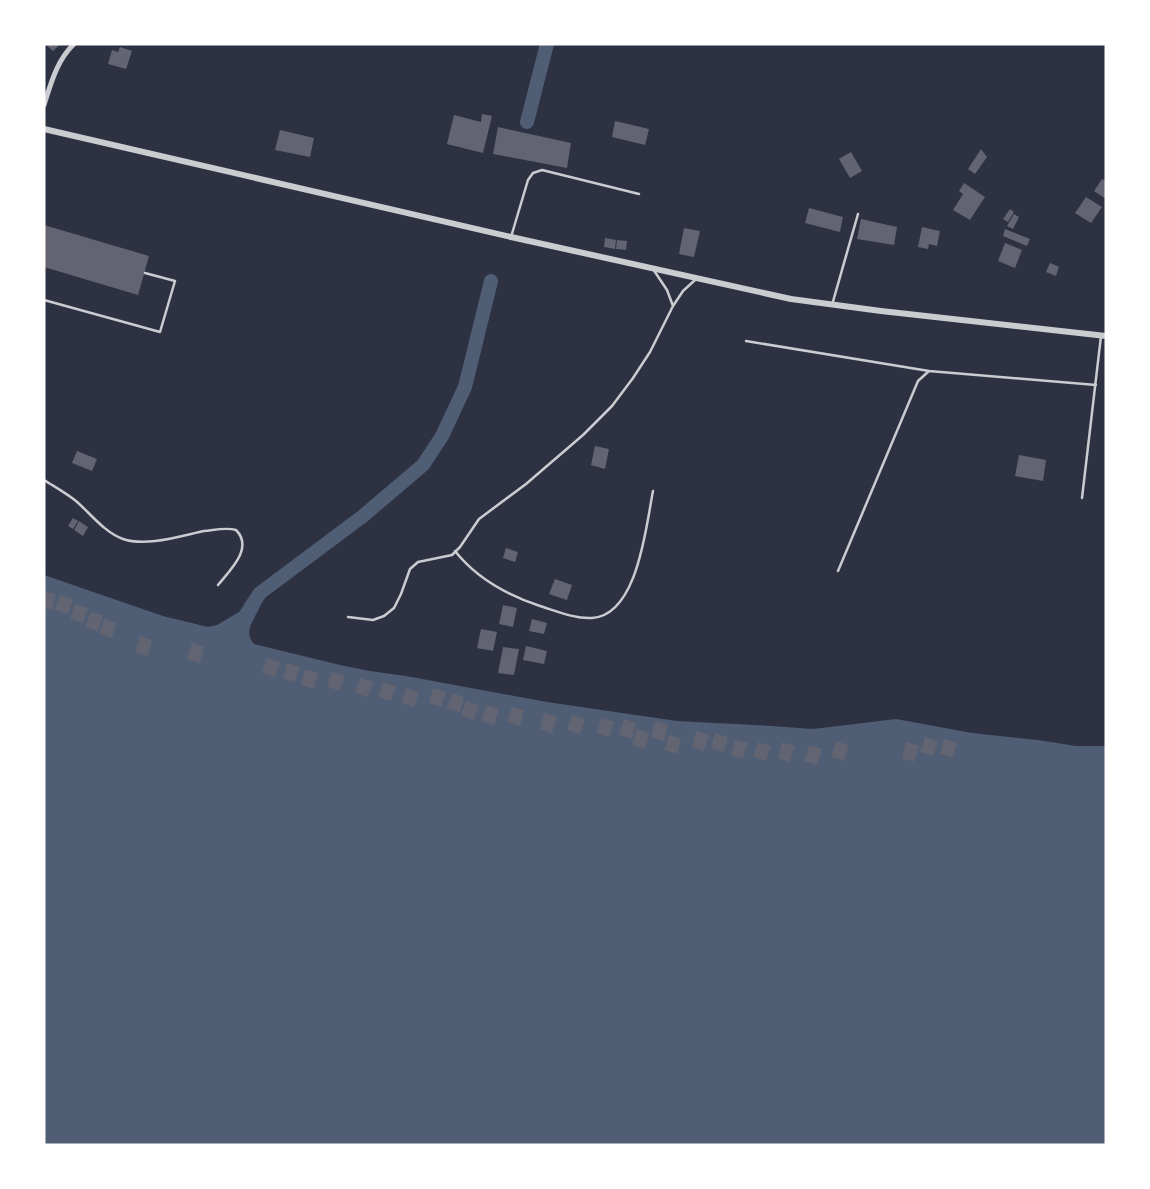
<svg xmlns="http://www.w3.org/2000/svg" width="1150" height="1189" font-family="Montserrat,sans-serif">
<rect width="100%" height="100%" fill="#2d3142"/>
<path fill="#4f5d75" d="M44,575L163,616L208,627L217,625L239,612L246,602L255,595L260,593L262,595C264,613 239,627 254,644L340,665L370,671L406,676L547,702L677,721L772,726L813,729L896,719L972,733L1038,740L1076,746H1106V1145H44Z"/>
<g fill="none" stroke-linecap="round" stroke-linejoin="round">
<path stroke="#4f5d75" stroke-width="14" d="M527,122L547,44
M250,608L260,593L363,516L423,465L442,436L465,387L491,281"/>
</g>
<path fill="#626471" d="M45,44H60L53,51Z
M120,47L132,51L126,69L108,64L112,50L118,52Z
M482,114L492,116L483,153L447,144L454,115L481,122Z
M615,121L649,129L645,145L612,137Z
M498,127L571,143L567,168L493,154Z
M280,130L314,138L310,157L275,150Z
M981,149L987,157L975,174L968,169Z
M851,152L862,171L850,178L839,159Z
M1102,179L1106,181V199L1094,191Z
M964,183L985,197L970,220L953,210L963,194L959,191Z
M1086,197L1102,207L1091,223L1075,213Z
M809,208L843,217L840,232L805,223Z
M1010,209L1014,212L1008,222L1003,219Z
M1014,214L1019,217L1013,229L1007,226Z
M861,219L897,227L894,245L857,239Z
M44,225L149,256L138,295L44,267Z
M922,227L940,231L937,246L929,244L928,249L918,247Z
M684,228L700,231L694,257L679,254Z
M1005,229L1030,239L1027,246L1003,236Z
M605,238L616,240L615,249L604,247Z
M617,240L627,241L626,250L616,249Z
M1005,243L1022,250L1015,268L998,261Z
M1050,263L1059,267L1056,276L1046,272Z
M595,446L609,449L605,469L591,465Z
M77,451L97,459L92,471L72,463Z
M1019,455L1046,460L1043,481L1015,476Z
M73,518L78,521L73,529L68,526Z
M79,521L88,527L83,536L74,530Z
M506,548L518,552L515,562L503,558Z
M555,579L572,585L567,600L549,594Z
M44,591L56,594L52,610L44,608Z
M60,595L73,599L68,614L55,610Z
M75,604L88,608L83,623L70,619Z
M503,605L517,608L513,627L499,624Z
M90,612L103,615L98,631L86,627Z
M104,619L116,623L112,638L99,634Z
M532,619L547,623L544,634L529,631Z
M481,629L497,632L493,651L477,648Z
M140,636L152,640L148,656L135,652Z
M192,643L204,647L200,663L187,659Z
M526,646L547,651L544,664L523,660Z
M503,647L519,649L514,675L498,673Z
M267,658L280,662L275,677L262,673Z
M287,663L300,667L295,682L283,678Z
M305,669L318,673L314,689L301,685Z
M332,672L345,676L340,691L327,687Z
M360,678L373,682L368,697L355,693Z
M383,682L396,686L391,701L378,697Z
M406,688L419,692L414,707L402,703Z
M433,688L446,692L441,707L429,703Z
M452,693L464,697L460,712L447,708Z
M466,701L479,705L474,720L461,716Z
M486,705L499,709L494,725L481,721Z
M512,707L524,710L520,726L507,722Z
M544,713L557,717L552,733L540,729Z
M572,715L585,719L580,734L567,730Z
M601,718L614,722L609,737L597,733Z
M624,719L636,723L632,739L619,735Z
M655,721L668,725L664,741L651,737Z
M637,729L649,733L645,749L632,745Z
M696,731L709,735L704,751L692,747Z
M715,733L728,737L724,752L711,748Z
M669,735L681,739L677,754L664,750Z
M925,737L938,741L933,756L920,752Z
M944,739L957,743L953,758L940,754Z
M735,740L748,743L743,759L731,755Z
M836,741L849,745L844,761L831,757Z
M758,742L771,746L766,761L753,757Z
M782,742L795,746L790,762L778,758Z
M906,742L919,746L914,762L902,758Z
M809,745L822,749L817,765L804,761Z"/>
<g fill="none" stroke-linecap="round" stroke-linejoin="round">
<path stroke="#caccd0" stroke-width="2.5" d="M511,237L528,180L533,173L542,170L639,194
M653,269L667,290L673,306
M44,300L160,332L175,281L145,273
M832,305L858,214
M746,341L929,371
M44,480C55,487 66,493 76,501C91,514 104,532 123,539C146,547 180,536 204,531C215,530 226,527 236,530C254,548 230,570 218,585
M1082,498L1101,336
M455,551C477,579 507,595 540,606C556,611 575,619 592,618C638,615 646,526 653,491
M838,571L918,381L929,371L1096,385
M348,617L373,620L384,616L394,608L401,594L410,569L418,562L452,555L460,547L479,519L526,484L583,435L612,406L633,378L650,352L673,306L683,291L695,280"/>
<path stroke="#caccd0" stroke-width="5" d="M44,105C51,83 57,60 74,44"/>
<path stroke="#caccd0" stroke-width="6" d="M44,129L511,237L791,299L881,311L1106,336"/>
</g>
<rect width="1150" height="1189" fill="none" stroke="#ffffff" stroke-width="91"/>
</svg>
